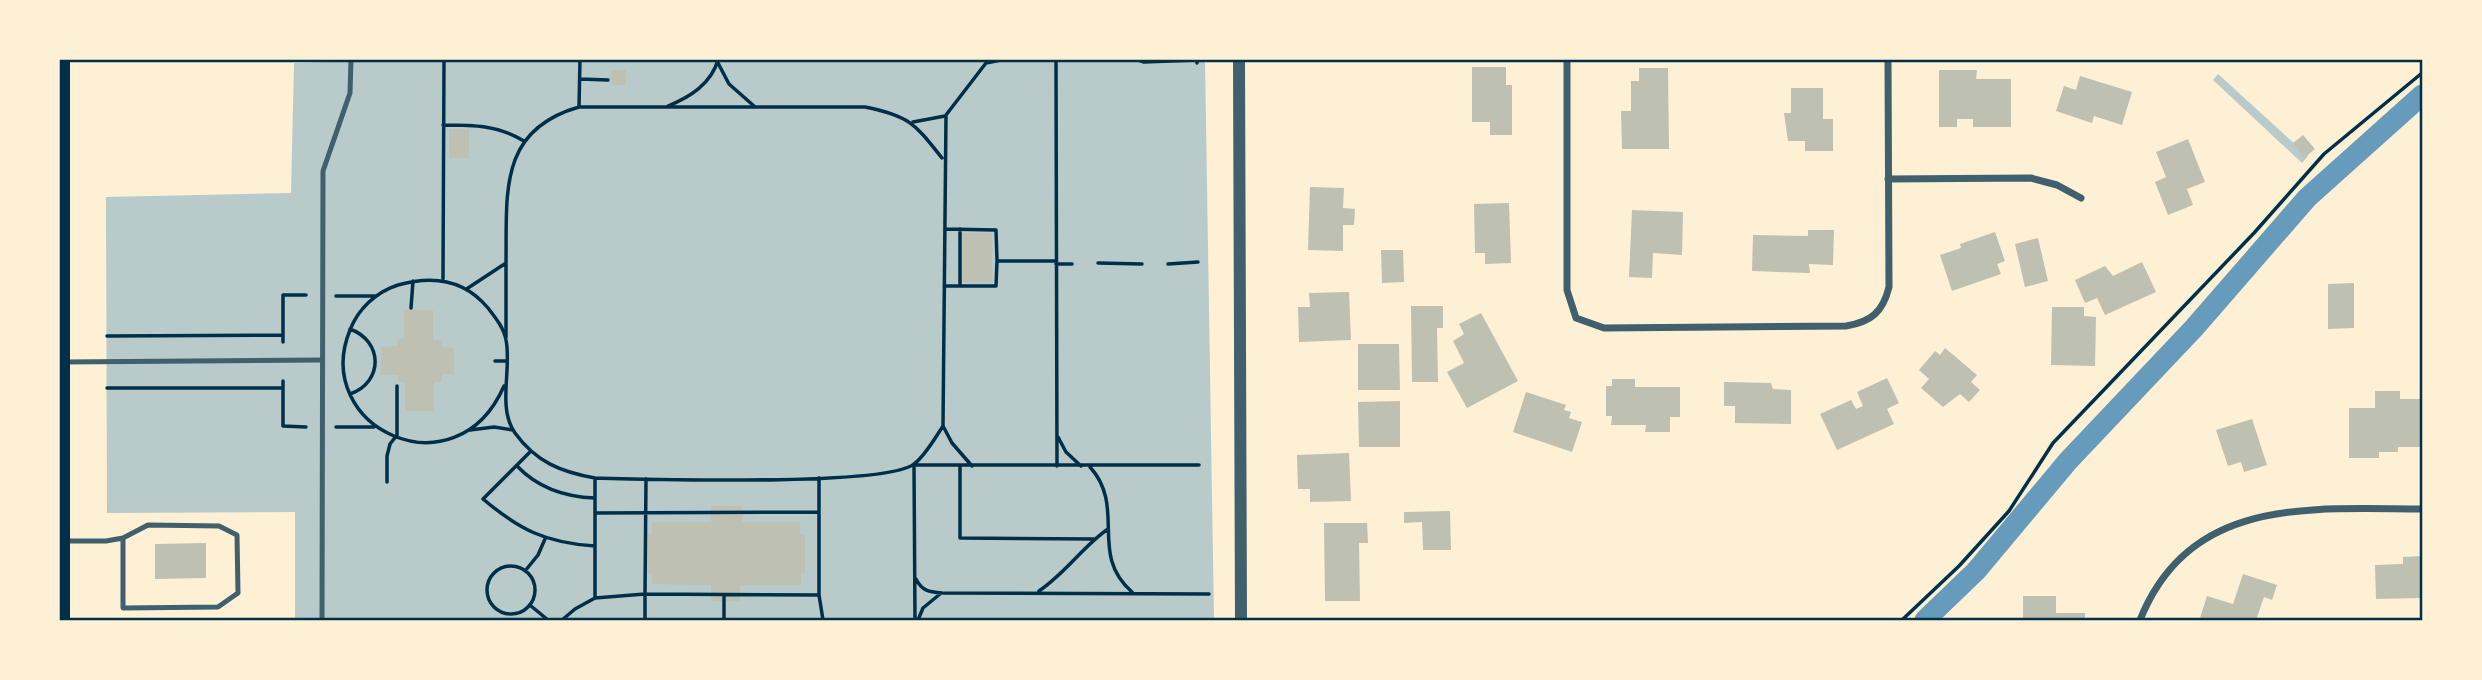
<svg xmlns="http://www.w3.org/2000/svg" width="2482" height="680" font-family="'Sofia Sans Condensed',sans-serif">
<rect width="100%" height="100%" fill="#fdf0d5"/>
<path fill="#b9caca" d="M333,60H1205L1214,620H295V512L107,513L106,197L291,193L294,63L333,62Z
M2218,74L2308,156L2302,163L2213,80Z"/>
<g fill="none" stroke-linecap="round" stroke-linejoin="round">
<path stroke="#669bbc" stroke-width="21" d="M1925,620L1976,571L2068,461L2194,328L2307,198L2422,95"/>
</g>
<path fill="#bec0b2" d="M1472,67H1506V85H1512V135H1490V122H1472Z
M1639,68H1668L1669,149H1622L1621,111H1631V81H1639Z
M611,70H626L625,85H611Z
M1939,70H1977L1976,79H2011V127H1973V119H1957V127H1939Z
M2080,76L2132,92L2122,125L2094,116L2092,123L2056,111L2064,86L2076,90Z
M1791,88H1823V119H1833V151H1805V141H1788L1784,113H1791Z
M449,129H469V158H449Z
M2303,135L2315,149L2304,158L2293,143Z
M2188,139L2205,182L2187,189L2193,205L2168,215L2155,182L2166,177L2156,152Z
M1310,187L1344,188L1343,208L1355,209L1354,225H1343V251L1308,250Z
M1509,203L1511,263L1485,264V253H1475L1474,204Z
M1632,210L1683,212L1682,255L1653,253L1652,278L1629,277Z
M1808,230H1834L1833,265L1809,264L1810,273L1752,271L1753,235L1808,236Z
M1995,232L2005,261L1997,264L2001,274L1952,291L1940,255L1961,248L1960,244Z
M962,233H992V282H962Z
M2038,238L2048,281L2025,287L2015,244Z
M1381,250H1403L1404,282L1382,283Z
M2142,262L2156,292L2105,315L2097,298L2085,303L2075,280L2105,266L2113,276Z
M2354,283V328L2328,329V284Z
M1349,292L1351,340L1299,342L1298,307H1310L1309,293Z
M1411,306H1443V328H1437L1438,382H1412Z
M2052,307H2084V316L2096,317L2095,366L2051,365Z
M404,310H433V340L442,341V347L454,348V375L442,374V382H434V411H405V382H398V375H381V347L398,346V339H404Z
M1481,313L1518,381L1467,408L1447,372L1464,363L1453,341L1464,334L1459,324Z
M1358,344H1399L1400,390H1358Z
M1945,348L1977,375L1971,382L1980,390L1969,402L1960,394L1943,407L1921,388L1929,379L1919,370L1935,351L1940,355Z
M1887,378L1899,403L1887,409L1894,424L1837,450L1820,414L1851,400L1856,409L1863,406L1857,392Z
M1612,379H1635V387H1680V417H1670V432H1645L1646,425H1611L1612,416H1606V386H1612Z
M1724,382L1771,383L1773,389L1791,390V424L1735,423V406H1724Z
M2375,391H2400V399H2422V447H2398V452H2379V458H2349V408H2375Z
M1526,392L1566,405L1564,410L1571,412L1569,418L1582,422L1572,452L1513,432Z
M1400,401V447H1359L1358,402Z
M2252,419L2267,465L2244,472L2241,462L2228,466L2216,430Z
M1349,453L1351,501L1310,502V489H1298L1297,455Z
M711,506H742V522H800V534H805V573H801V585H740V601H711V585L652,584V573H647V533L652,534V522H711Z
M1450,511L1451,550H1423L1422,522L1404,523V512Z
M1324,523H1367L1368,543H1359L1360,601H1325Z
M206,543V578L155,579V544Z
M2422,556V598L2376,599L2375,565L2403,564V557Z
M2243,574L2277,585L2272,600L2264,597L2256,620L2200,618L2207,596L2233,604Z
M2023,596H2056V613H2085V620H2023Z"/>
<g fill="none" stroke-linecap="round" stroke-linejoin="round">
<path stroke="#003049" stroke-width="3.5" d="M1056,60L1057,466
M1138,60L1144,62L1197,60V63
M718,63L729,84L754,106
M580,79L608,80
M668,106C690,97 711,84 718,60
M579,107L580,60
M913,122L945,116
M443,125C473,125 498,125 524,141
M945,229L996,230L997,260
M960,229V286
M1098,263L1142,264
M506,264V337
M1056,264H1072
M1168,264L1198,262
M443,279L444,60
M945,286H996L997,261H1056
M468,288L506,263C507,193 498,130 579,107H865C910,116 915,124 942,158
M336,296H376
M411,308L413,281
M350,329C383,341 384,382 350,394
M107,336L283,335
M283,342V295H306
M495,361H507
M283,381V426L306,427
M504,386C456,496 310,428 350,330C358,309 376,292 398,285C433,275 464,279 488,308C495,317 504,328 506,340C512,368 497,408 515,433C536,462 561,472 595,478C645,479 885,487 914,464C925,456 935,438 943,426L946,115L986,63L1001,60
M107,388H283
M943,426L952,443L972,466
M336,427H374
M470,430L494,427L513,430
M1058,437L1066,452L1081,466
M530,452L483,499C520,530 546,543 595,546
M517,466C538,488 564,497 595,498
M960,466V538L1094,539
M1090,467C1127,508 1088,554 1132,592
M819,478V595L823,620
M387,482V456L390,444L397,435V386
M595,513L819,512
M487 590a24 24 0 1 1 48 0a24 24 0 1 1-48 0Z
M525,571L538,555L545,539
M916,579C922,591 929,592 942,593L1209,594
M1039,591C1067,572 1083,546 1108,529
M724,596V620
M595,598L645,594L646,479
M531,606L548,620
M562,620L575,609L595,598V478
M645,620V594L819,595
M915,620L914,465H1199
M918,620L923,608L940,594
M1902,620L1959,566L2009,511L2053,443L2254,233L2324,154L2422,73"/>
<path stroke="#3f606c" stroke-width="5" d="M64,362L320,360
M63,541H106L123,538L148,525L219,526L237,535L238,593L218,607L123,608V538
M322,620L323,171L350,93L351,60"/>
<path stroke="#3f606c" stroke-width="7" d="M1567,60V290L1576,318L1604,328L1846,326C1871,322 1883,312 1889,287L1888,60
M1888,179L2031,178L2057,185L2081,198
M2140,620C2190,495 2312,509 2422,509"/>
<path stroke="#3f606c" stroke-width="12" d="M1239,60L1241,620"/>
<path stroke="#003049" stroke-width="18" d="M61,620V60"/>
</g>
<rect width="2482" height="680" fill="none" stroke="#fdf0d5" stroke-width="122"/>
<rect x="61" y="61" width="2360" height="558" fill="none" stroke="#003049" stroke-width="2.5"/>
</svg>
